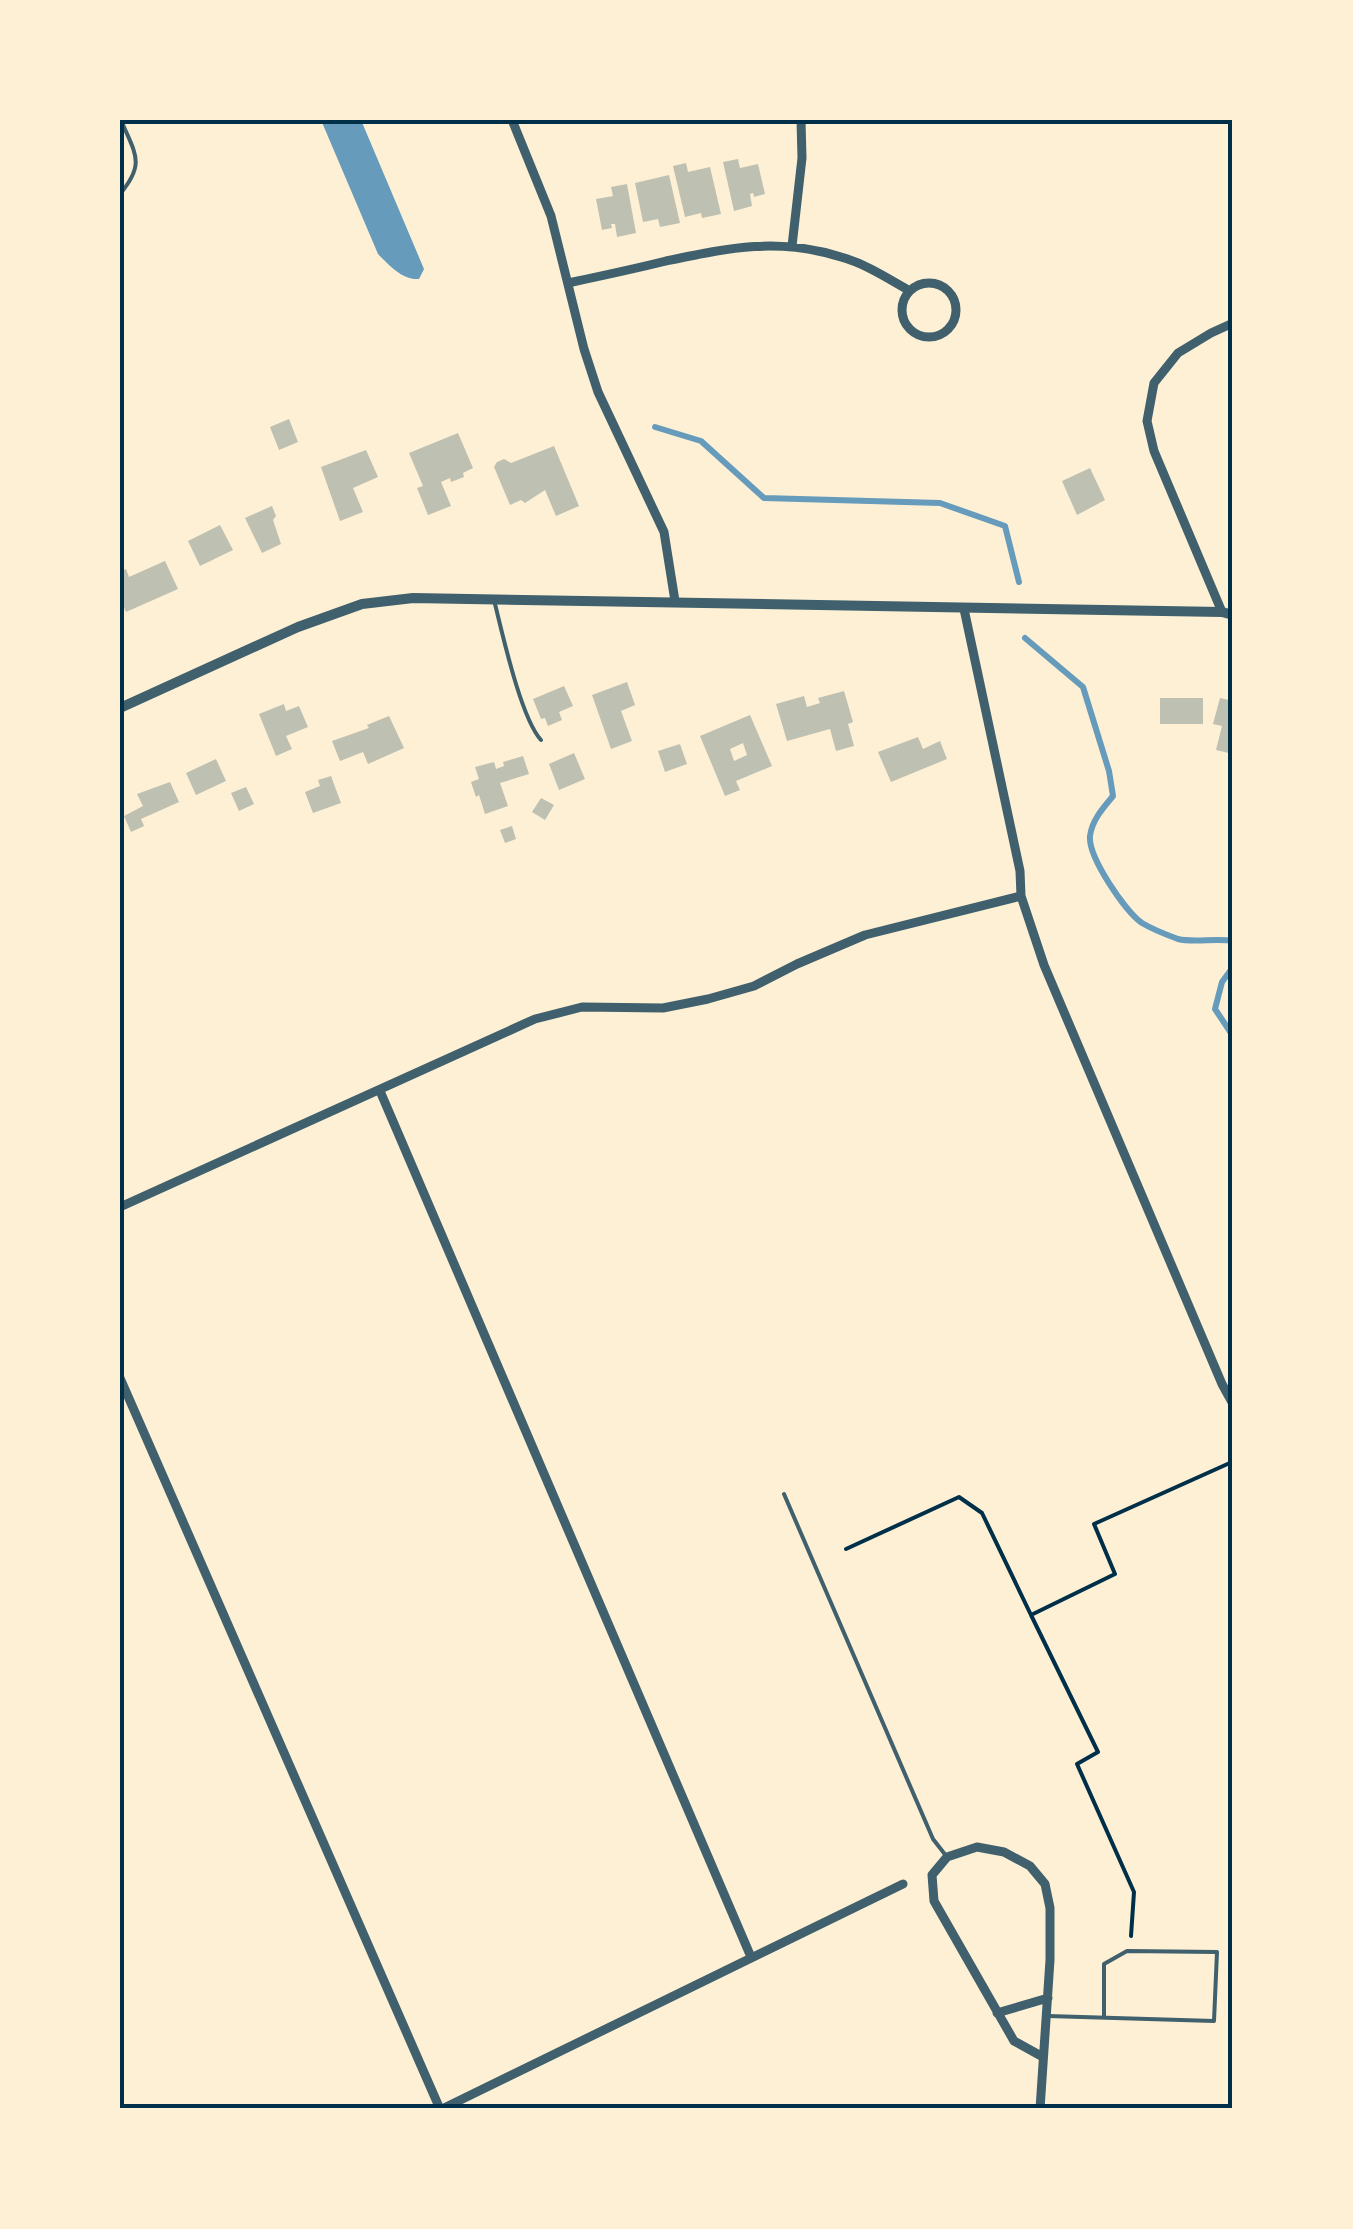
<svg xmlns="http://www.w3.org/2000/svg" width="1353" height="2229" font-family="'Crimson Pro',serif">
<rect width="100%" height="100%" fill="#fdf0d5"/>
<path fill="#669bbc" d="M321,120H361L424,269L419,279C402,280 390,266 378,254Z"/>
<g fill="none" stroke-linecap="round" stroke-linejoin="round">
<path stroke="#669bbc" stroke-width="6" d="M655,427L701,441L764,498L940,503L1005,526L1019,582
M1025,638L1083,687L1109,771L1113,796C1103,808 1092,820 1090,836C1088,857 1125,911 1142,923C1152,929 1167,935 1178,939C1193,943 1216,938 1233,941
M1233,967L1222,982L1215,1009L1233,1036"/>
</g>
<path fill="#bec0b2" fill-rule="evenodd" d="M738,159L740,168L758,164L765,194L754,197L753,193L750,194L752,206L734,211L723,162Z
M686,163L688,172L710,167L721,214L702,218L701,213L685,217L673,166Z
M669,175L680,223L660,227L658,219L643,222L635,183Z
M627,184L636,233L617,237L615,224H611L612,228L602,230L596,199L613,196L611,187Z
M289,419L298,442L279,450L270,427Z
M458,433L473,468L463,473L464,477L451,482L450,478L441,482L451,506L428,515L417,488L423,486L409,453Z
M554,446L579,506L556,516L545,490L525,503L521,500L510,505L494,467L497,462L504,459L511,463Z
M366,450L378,477L353,488L363,512L340,521L321,467Z
M1090,468L1105,500L1077,515L1062,481Z
M272,506L276,516L273,520L281,544L262,553L245,518Z
M220,525L233,550L200,566L188,541Z
M165,561L178,589L126,612L120,598V572L126,569L129,577Z
M627,682L635,705L621,711L632,741L611,749L592,695Z
M564,686L573,706L559,712L562,720L548,726L545,718L541,719L533,699Z
M844,691L853,722L848,724L854,746L836,751L830,729L787,741L776,704L804,696L807,707L820,703L818,698Z
M1160,698H1203V724H1160Z
M1220,698L1233,701V754L1216,750L1222,726L1213,724Z
M284,704L286,711L299,706L308,727L286,736L292,749L276,756L259,714Z
M750,715L772,766L736,781L740,790L725,796L700,736ZM743,743L747,755L734,761L730,749Z
M389,716L404,748L368,764L363,752L340,761L332,741L369,728L367,725Z
M918,737L923,749L940,741L947,759L891,782L878,752Z
M680,744L687,764L665,772L658,751Z
M574,753L585,779L559,790L549,764Z
M523,756L529,774L500,783L508,806L485,814L479,795L476,797L471,782L479,779L475,767L494,762L496,769L504,766L503,762Z
M216,759L226,781L196,795L186,773Z
M331,776L341,803L313,813L305,792L320,786L318,780Z
M170,782L179,802L141,819L144,826L131,832L124,816L143,806L137,794Z
M246,787L254,804L239,811L231,793Z
M541,798L554,805L545,820L532,812Z
M512,826L516,839L505,843L500,830Z"/>
<g fill="none" stroke-linecap="round" stroke-linejoin="round">
<path stroke="#003049" stroke-width="4" d="M846,1549L959,1497L982,1513L1031,1615
M1131,1936L1134,1892L1077,1764L1098,1752L1031,1615L1115,1574L1094,1524L1232,1462"/>
<path stroke="#3f606c" stroke-width="4" d="M120,194C146,163 135,154 121,120
M495,604C503,636 521,718 541,740
M784,1494L933,1839L947,1857
M1048,2016L1214,2021L1217,1952L1127,1951L1104,1964V2016"/>
<path stroke="#3f606c" stroke-width="9" d="M512,120L551,216L584,349L598,392L664,532L675,601
M792,246L802,158L801,120
M568,283C601,276 634,269 666,261C728,248 778,237 841,257C866,264 887,278 910,291
M902 310a27 27 0 1 1 54 0a27 27 0 1 1-54 0Z
M964,609L1020,871L1021,896L1044,965L1222,1384L1233,1404
M1222,612L1154,451L1147,421L1154,383L1178,353L1211,333L1233,323
M380,1091L751,1957
M120,1207L535,1019L582,1007L663,1008L708,999L754,986L797,964L865,935L1021,896
M120,1378L440,2109
M997,2013L1048,1998
M442,2109L903,1884
M1040,2109L1050,1960V1908L1045,1884L1030,1866L1004,1852L977,1847L947,1857L932,1875L934,1901L1014,2041L1043,2057"/>
<path stroke="#3f606c" stroke-width="10" d="M120,708L298,627L362,604L413,598L1222,612L1233,615"/>
</g>
<rect width="1353" height="2229" fill="none" stroke="#fdf0d5" stroke-width="245"/>
<rect x="122" y="122" width="1108" height="1984" fill="none" stroke="#003049" stroke-width="4"/>
</svg>
